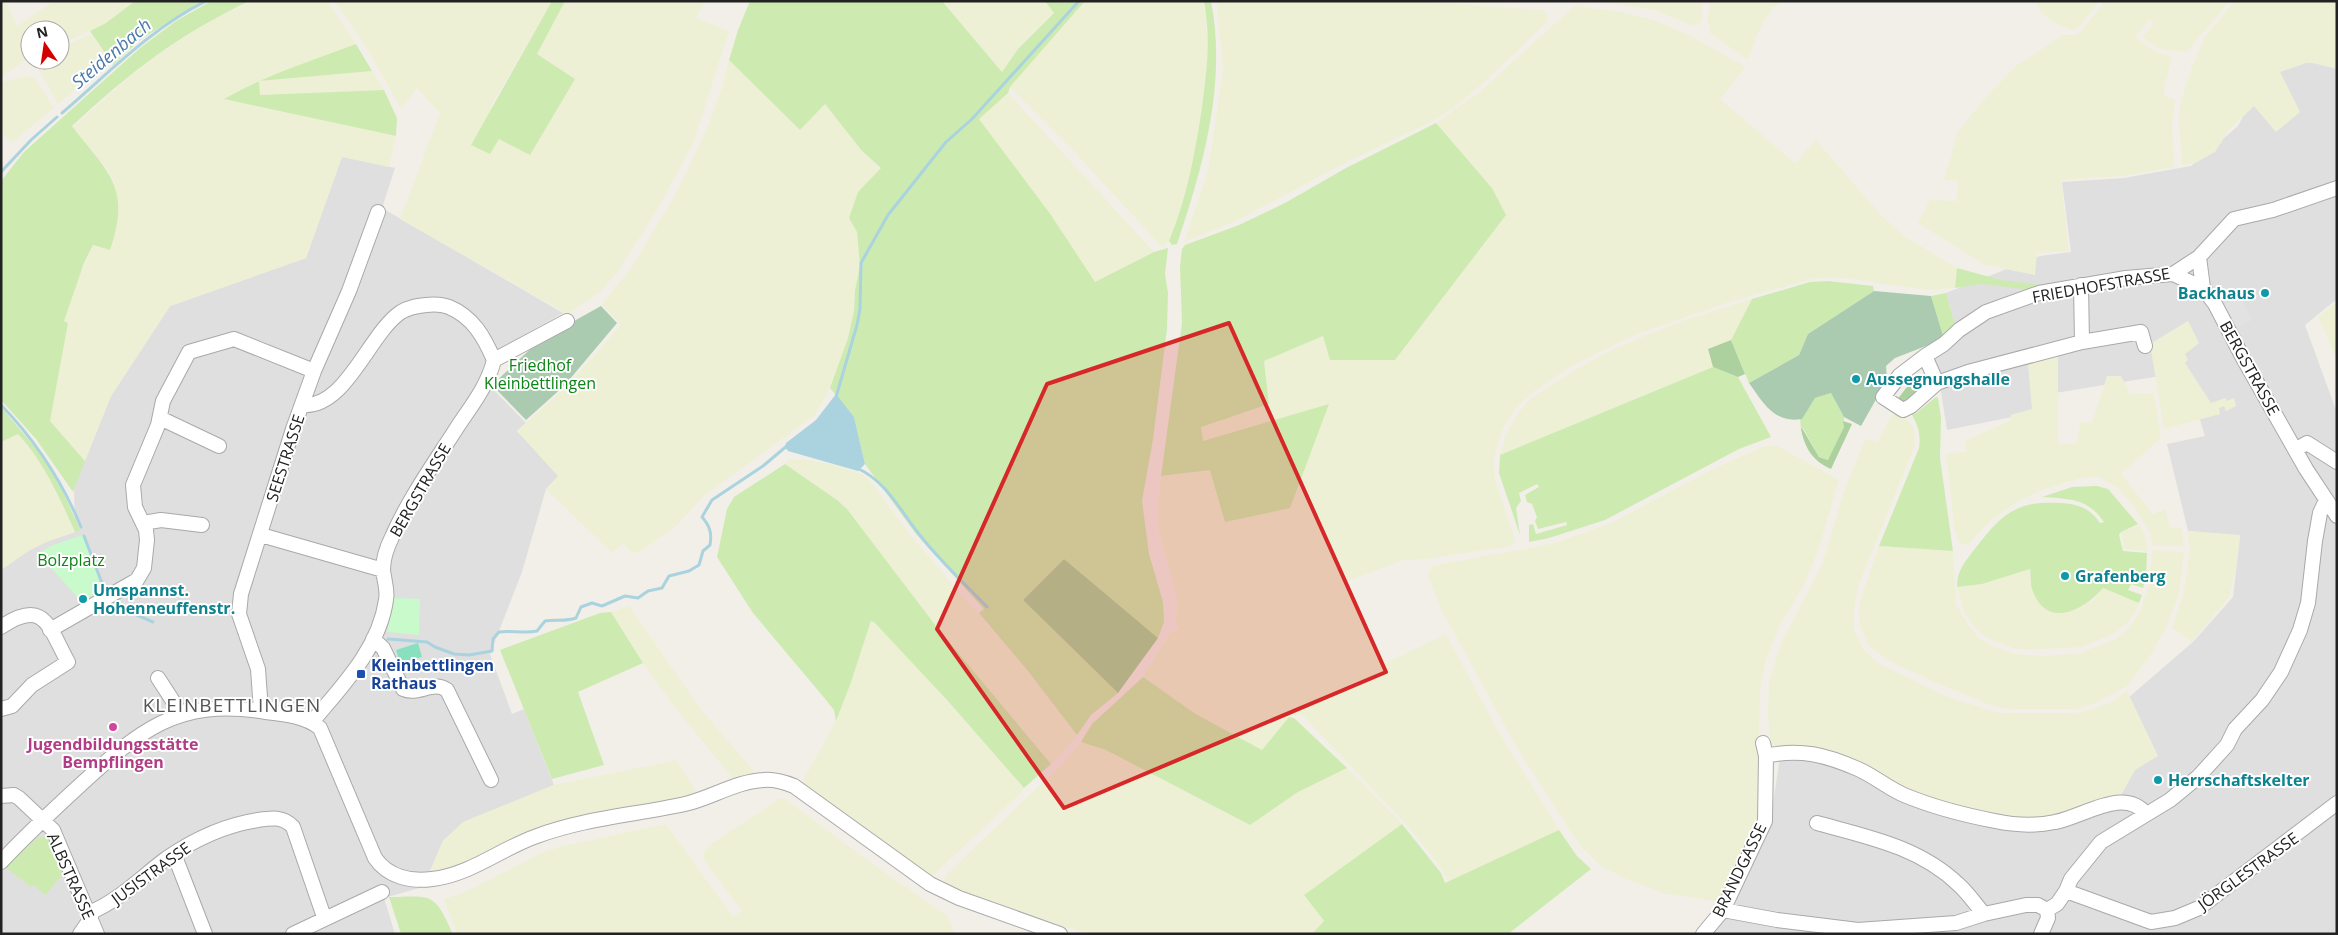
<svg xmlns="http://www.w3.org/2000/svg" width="2338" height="935" font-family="'Open Sans',sans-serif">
<rect width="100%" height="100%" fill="#f2efe9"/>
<path fill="#e0dfdf" d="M2273,60L2337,65V299L2305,325L2337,413V934H1709L1734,906L1770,824L1780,757H1835L1970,811L2128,698L2194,641L2233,597L2240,536L2188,531L2167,444L2205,436L2185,372L2055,393L2032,413L1947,430L1940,386L1931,356L1956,328L1946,293L2040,256L2071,252L2062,182L2124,178L2191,166L2238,126Z
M342,156L395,168L382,208L563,313L492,353L484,380L526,423L517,431L559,476L546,489L522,572L490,654L512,714L524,709L554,785L464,822L443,841L423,887L384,898L395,934H1V570L28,551L46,542L75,532L74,487L111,396L170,306L306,258Z"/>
<path fill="#eef0d5" d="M1,1H6L17,26L54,1H135L106,23L60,45V30H30V57L1,77Z
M253,1H328L356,44L260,81L372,71L384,90L260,96L258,81L225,99L396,136L389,167L342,157L306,258L170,306L111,396L85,461L50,421V418L68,323L64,321L73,291L93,245L109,249L116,232L118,205L114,182L107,169L73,127L128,78L163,51L213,19Z
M334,1H552L491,106L499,139L574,79L536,54L565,1H705L696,18L729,31L694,141L660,205L618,271L600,292L567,314L400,219L440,113L417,88L401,109L367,48Z
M942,1H1045L1054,12L1018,49L1002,72Z
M1085,1H1204L1209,57L1195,157L1176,223L1169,241L1162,247L1069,146L1010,87Z
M1217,1H1413L1544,10L1548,17L1547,22L1542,27L1483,83L1456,106L1433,121L1343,164L1236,221L1184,242L1208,171L1223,70Z
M1601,1H1702L1701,22L1694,26L1654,10Z
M1710,1H1783L1774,7L1764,21L1757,35L1748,60L1710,33L1708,17Z
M2036,1H2099L2082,24L2076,29H2069L2056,24L2041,12Z
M2105,1H2229L2187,52L2159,49L2142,37L2153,25L2150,19L2135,37L2155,52L2172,57L2163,92L2165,96L2175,100L2172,124L2174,167L2122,176L2061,180L2069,251L2037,253L2035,275L1985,265L1918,223L1930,200L1956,201L1958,181L1944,180L1957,133L1985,98L2016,66L2063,35H2076L2082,31Z
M2235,1H2337V69L2309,62L2280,72L2300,112L2276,132L2254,106L2229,130L2215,152L2197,162L2182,166L2179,120L2181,101L2191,70L2204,38Z
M1574,6L1621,12L1654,20L1693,37L1746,67L1720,99L1795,163L1816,140L1881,215L1904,236L1957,268L1955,288L1928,290L1858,280L1830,277L1808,280L1729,302L1637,334L1573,365L1533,392L1515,409L1503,428L1493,461L1495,479L1515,540L1511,546L1426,559L1404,560L1342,583L1386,663L1446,634L1497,729L1559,830L1449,882L1437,862L1404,822L1301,714L1289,717L1262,750L1194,713L1143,677L1171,631H1176L1179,627L1175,623L1177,608L1176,594L1159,532L1158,504L1161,476L1210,470L1200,427L1269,404L1264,361L1323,336L1492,188L1436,123L1481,91Z
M91,34L109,61L58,104L33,60H60V48Z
M729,60L800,130L825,103L862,151L881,169L858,192L850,218L857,232L860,266L855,290L854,311L848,338L830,388L815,415L705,495L676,526L639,552L633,553L623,544L612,553L546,489L558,476L517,431L567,386L621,325L602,304L632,267L676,194L705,133L722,88Z
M26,76L34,78L38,83L54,108L11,143L1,131V82Z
M1008,93L1154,252L1095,283L1051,215L978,118Z
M1752,299L1731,340L1708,349L1713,367L1500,455L1506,434L1519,412L1530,399L1577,369L1605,353L1647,335L1682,321Z
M2337,302V360L2318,317Z
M2188,321L2199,343L2185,354L2188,360L2185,363L2211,403L2225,398L2227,401L2234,398L2236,406L2226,411L2224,406L2219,408L2220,414L2164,429L2150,344Z
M2058,354V443L2076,444L2081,422L2092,423L2107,376H2121L2130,394H2154L2161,438L2121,474L2153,514L2165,509L2170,527L2181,528L2184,546H2153L2150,533L2136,510L2118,488L2098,476L2080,478L2045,489L2020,500L1990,521L1968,544L1960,545L1955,531L1946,454L1967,451L1965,441L2011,420V415L2032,409L2028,363Z
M1901,412L1914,429L1915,445L1859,584L1854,608V629L1864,650L1878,663L1950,698L1999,713H2075L2094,709L2113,701L2127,691L2158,756L2135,770L2120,797L2053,818L2026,820L1961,809L1915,796L1870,775L1771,751L1768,716L1769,682L1781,643L1822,565L1843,494L1865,439L1877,442L1892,415Z
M18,434L34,451L44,468L75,532L46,542L28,551L1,570V442Z
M1764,446H1777L1839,480L1818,551L1805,583L1781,623L1766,660L1760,691L1759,734L1764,775L1759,817L1724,902L1666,894L1626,879L1601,866L1578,843L1517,748L1441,609L1428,576L1432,566L1551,544L1609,524L1711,470Z
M788,459L809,460L838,466L864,475L870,481L912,537L1028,671L1077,735L1067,748L1051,764L939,630L847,509L837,500L785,464Z
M2139,525L2146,537L2147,551L2124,549L2121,532Z
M2187,531L2240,535L2236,568L2229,597L2192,642L2172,628L2184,592L2190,550Z
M1879,546L1953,551L1956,604L1969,626L1979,638L1994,647L2015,654L2047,656L2080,653L2116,639L2128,629L2140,612L2149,584L2152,550L2184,552L2179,594L2167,625L2153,652L2127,686L2098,702L2076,709H2009L1987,704L1935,682L1889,661L1869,646L1860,626L1859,615L1861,598Z
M2030,569L2031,588L2043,607L2093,601L2103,588L2139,603L2136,611L2128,622L2114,633L2083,647L2027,650L2013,648L1987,638L1976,629L1964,612L1957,587L1982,584Z
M629,606L701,709L758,776L735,781L679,713L640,659L611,612Z
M871,621L874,622L909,658L1024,788L1021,793L930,878L802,782L836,721L850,685Z
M1081,742L1106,750L1249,825L1298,792L1347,768L1402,824L1304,895L1324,922L1312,934H1087L947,886L944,880L947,874L1061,765Z
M677,760L698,796L515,838L471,860L429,874L443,841L463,822L554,785Z
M779,799H785L885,873L948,916L955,934H457L444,899L465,892L544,852L560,847L666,824L733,917L742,911L704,860L703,854L708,846Z"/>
<path fill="#cdebb0" d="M135,1H202L140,40L113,65L90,31L106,23Z
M211,1H250C180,33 128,74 72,126C107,172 132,186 110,250L93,245L84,263L64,321L68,323L50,421L85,461L73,492L36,439L1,400V181L24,152L140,48L176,21Z
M552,1H565L537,54L575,79L530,155L499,139L490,154L471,145Z
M750,1H942L1002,72L1018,49L1054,13L1045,1H1085L1010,87L1008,93L979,119L1051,215L1095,282L1154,252L1168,248L1165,274L1168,293L1167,329L1153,439L1142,501L1149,554L1163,602L1164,622L1158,638L1064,559L1023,600L1118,693L1091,715L1077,735L1028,671L979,613L984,609L916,534L865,464L854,417L830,388L848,338L854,311L855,290L860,266L857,232L849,218L858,192L881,168L862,151L825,104L800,130L729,60L738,30Z
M1204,1H1211C1227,83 1203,167 1177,244L1172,245L1169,241C1187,197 1195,154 1202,107C1207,67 1211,43 1204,1Z
M356,44L372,71L259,81L260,95L384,90L397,118L396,136L224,99C266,75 311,61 356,44Z
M1436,123L1492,188L1506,215L1395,360H1330L1323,336L1264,361L1269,404L1201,427L1203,441L1329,404L1290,508L1225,522L1210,470L1161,476L1182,323L1180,267L1182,249L1185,245L1239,225L1285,203L1346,168Z
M1957,268L2001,280L2037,284L2039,291L1982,284L1955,288Z
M1828,281L1873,286L1874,291L1808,334L1799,355L1749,383L1731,340L1752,299L1810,282Z
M1946,293L1956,328L1944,339L1931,296Z
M1713,367L1738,377L1771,437L1739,449L1605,520L1549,538L1529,542V525L1533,524L1536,534L1567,525L1566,522L1538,529L1535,521L1537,517L1532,504L1527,502L1525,495L1539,487L1537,484L1519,493L1521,501L1516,508L1520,535L1499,473L1500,455Z
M1831,393L1844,417V427L1829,460L1819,457L1803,428L1801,429L1800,419L1815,398Z
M1936,397L1938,398L1941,417L1940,458L1953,551L1879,546L1919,448C1921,434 1918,424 1910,412L1912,410L1915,414Z
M1,407L46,460L65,496L80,530L75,532C59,497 44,462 18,434L1,442Z
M785,464L837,500L847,509L939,630L1051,764L1024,788L946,699L874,622L871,621L850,685L836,721L834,710L826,700L753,613L717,557L727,509L734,497Z
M2097,486L2108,489L2138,524L2121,532L2119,535L2123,551L2147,553L2146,577L2143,588L2131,584L2128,590L2142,595L2139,603L2103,588C2083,611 2046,630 2032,589C2030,583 2031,575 2030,569L1982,584L1957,587C1957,570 1965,562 1974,550C2001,515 2015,500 2061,503C2078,504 2090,508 2100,523L2104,522C2088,498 2069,499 2042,497L2072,487Z
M611,612L643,663L578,692L604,765L552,779L500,650L600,613Z
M1143,677L1194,713L1262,750L1289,717L1294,718L1347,768L1298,792L1250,825L1106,750L1081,742L1092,724Z
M1402,824L1441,873L1445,883L1559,830L1577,856L1591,869L1508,934H1312L1324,921L1304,895Z
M44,836L51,840L65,872L45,895L34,885L31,887L6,868L37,838Z
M389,897C433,896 434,892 453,934H401Z"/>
<path fill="#add19e" d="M1731,340L1745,374L1738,377L1713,367L1708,349Z
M1928,372L1930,382L1903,404L1897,400L1906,388Z
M1843,421L1852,424L1831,469C1813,461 1805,449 1801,429L1802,428L1819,457L1828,460L1844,427Z
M1064,559L1158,638L1118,693L1023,600Z"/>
<path fill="#aacbaf" d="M1874,291L1931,296L1944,339L1895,358L1886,366L1887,380L1861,426L1844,417L1831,393L1815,398L1802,419C1775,424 1763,403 1749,383L1799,355L1808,334Z
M601,306L617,323L564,386L526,420L492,385L540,340Z"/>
<path fill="#c8facc" d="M83,535L103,591L85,600L81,597L78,598L38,553L53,545Z
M394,598L420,599L419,635L387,632Z"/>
<path fill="#88e0be" d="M418,643L422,657L400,663L396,650Z"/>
<path fill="#e2e2e2" d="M2240,296L2252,320L2235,328L2222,305Z"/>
<path fill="#aad3df" d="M836,394L854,417L865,464L858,471L788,451L785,447L786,443L816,420Z"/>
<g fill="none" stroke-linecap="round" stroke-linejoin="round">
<path stroke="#aad3df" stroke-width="3" d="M62,113C109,73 150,29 206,1
M1,172L31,140L57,117
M836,397L857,325L860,309L861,263L888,215L946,142L972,119L1079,1
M1,405C36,441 62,481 81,527
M857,468C887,482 899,509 919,534C939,560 964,583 987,607
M84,536L105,591
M110,599L130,612L153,622
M388,639L427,642L435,647L454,654L469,655L492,651L493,639L499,632C512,630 524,634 537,631L545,621C556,619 565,622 576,618L581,607L592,603L602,606L625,596L638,598L648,591L662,588L669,576L689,571L699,565L703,551L710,545C712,533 710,526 702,517L712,500L763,466L788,445"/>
<defs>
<path id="minor" d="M2199,257L2203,288
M2173,274L2203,288L2215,304L2243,358L2306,469L2337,516
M2081,285L2082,342
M1925,356L1900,375L1883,397L1903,410L1911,406L1937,383L1968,372L2082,342L2141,332L2145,346
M494,360L567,321
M1937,383L1925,356L1944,344L1959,330L1986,312L2039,293L2126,278L2173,274L2199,257L2234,219L2273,210L2337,188
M302,405C346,409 369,333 401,312C409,307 417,306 426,305C434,304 441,304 449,307C473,317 484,337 494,360
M160,418L219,446
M2295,450L2307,443L2337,462
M143,523L161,520L202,525
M261,535L383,570
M1,627C45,597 49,628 68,662L32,685L12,706L1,709
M50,630L137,580L144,568L147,540L146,530L135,507L133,485L158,425L163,401L189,352L234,339L314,371
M373,639L383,648L403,689C418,696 433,680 447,690L491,780
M158,678L182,715
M261,711L258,669L239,614L241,594L293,429L314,371L349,291L378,212
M312,722C342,686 379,649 386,600C388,590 384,580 383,570C383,559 387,547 392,537C409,498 435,462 458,426C472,405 488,385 494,360
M1766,756C1800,748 1826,755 1858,769C1874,776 1888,788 1904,795C1933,807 1964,815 1995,821C2014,825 2036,826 2055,822C2083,817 2124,786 2146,814
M1,796L14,795L19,798L53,830L97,934
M1817,823C1868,837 1920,847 1959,885C1968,893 1976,905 1984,914
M174,854L205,934
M1,862C25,836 51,812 77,788C139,731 177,697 266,712C284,714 305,716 320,728L375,858C388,877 411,882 432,879C470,875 502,848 537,836C585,818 635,815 685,804C711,798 737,781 764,780C775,779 784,782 794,786L930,884L959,898L1060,934
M2066,891L2151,922L2175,918L2199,908L2337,803
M1723,910L1777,920L1858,930L1956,923L1984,914L2026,905H2038L2047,910
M2047,910L2057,904L2066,891L2071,879L2101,842L2170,800L2198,777L2227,745L2235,729L2262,700L2281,672L2300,630L2308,603L2315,541L2320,513L2326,500
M89,913C120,900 140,878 167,858C195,839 224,825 258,820C271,818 283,816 293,827L324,917
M80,934L91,918
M293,934L382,892
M1703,934L1723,910L1765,821L1766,756L1763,743
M2041,934L2048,918L2047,910"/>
</defs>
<use href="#minor" stroke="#a9a9a9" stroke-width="16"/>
<use href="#minor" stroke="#fff" stroke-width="14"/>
</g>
<path fill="#d62828" fill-opacity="0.2" stroke="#d62828" stroke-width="4" stroke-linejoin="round" d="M1229,323L1386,672L1064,808L937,629L1047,384Z"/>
<g fill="#0f9aa8" stroke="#fff" stroke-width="2">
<circle cx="2265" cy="293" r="5"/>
<circle cx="1856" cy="379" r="5"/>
<circle cx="2065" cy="576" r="5"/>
<circle cx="83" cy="599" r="5"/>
<circle cx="2158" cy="780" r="5"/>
</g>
<rect fill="#1a4fb4" stroke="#fff" stroke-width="2" x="356" y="669" width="10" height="10" rx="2.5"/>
<circle fill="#d1479c" stroke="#fff" stroke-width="2" cx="113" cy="727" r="5"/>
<g text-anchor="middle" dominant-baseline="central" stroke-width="4" stroke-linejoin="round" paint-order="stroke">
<g font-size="16" fill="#222" stroke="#fff">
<text transform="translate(2101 285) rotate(-10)">FRIEDHOFSTRASSE</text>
<text transform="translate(2250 368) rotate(61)">BERGSTRASSE</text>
<text transform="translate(285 458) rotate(-72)">SEESTRASSE</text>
<text transform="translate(420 490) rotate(-60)">BERGSTRASSE</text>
<text transform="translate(1739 870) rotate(-64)">BRANDGASSE</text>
<text transform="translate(2248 871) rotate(-36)">JÖRGLESTRASSE</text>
<text transform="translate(151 873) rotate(-36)">JUSISTRASSE</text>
<text transform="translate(71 876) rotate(66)">ALBSTRASSE</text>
</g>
<g font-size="16" font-weight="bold" fill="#0d838f" stroke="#fff" text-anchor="start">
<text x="2255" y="293" text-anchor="end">Backhaus</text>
<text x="1866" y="379">Aussegnungshalle</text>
<text x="2075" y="576">Grafenberg</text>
<text x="93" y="590">Umspannst.<tspan x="93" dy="18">Hohenneuffenstr.</tspan></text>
<text x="2168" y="780">Herrschaftskelter</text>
</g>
<g font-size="16" fill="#0c8416" stroke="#fff">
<text x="540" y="365">Friedhof<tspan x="540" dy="18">Kleinbettlingen</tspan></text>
<text x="71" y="560">Bolzplatz</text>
</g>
<g font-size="16" font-weight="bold" fill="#164399" stroke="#fff" text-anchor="start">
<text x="371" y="665">Kleinbettlingen<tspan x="371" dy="18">Rathaus</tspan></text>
</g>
<g font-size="16" font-weight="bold" fill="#b23c85" stroke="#fff">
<text x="113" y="744">Jugendbildungsstätte<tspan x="113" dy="18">Bempflingen</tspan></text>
</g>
<g font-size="18" font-style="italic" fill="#4a7aab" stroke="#fff">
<text transform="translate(111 53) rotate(-40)">Steidenbach</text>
</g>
<g font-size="19" letter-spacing="1" fill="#555" stroke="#fff">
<text x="232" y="705">KLEINBETTLINGEN</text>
</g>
</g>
<rect width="2338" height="935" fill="none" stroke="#222222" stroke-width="5"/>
<g transform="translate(45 45) rotate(347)"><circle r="24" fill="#ffffff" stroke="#a7a7a7"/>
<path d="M0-4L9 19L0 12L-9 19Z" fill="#d40000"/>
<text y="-8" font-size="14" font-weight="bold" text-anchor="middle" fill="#222222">N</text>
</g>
</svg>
